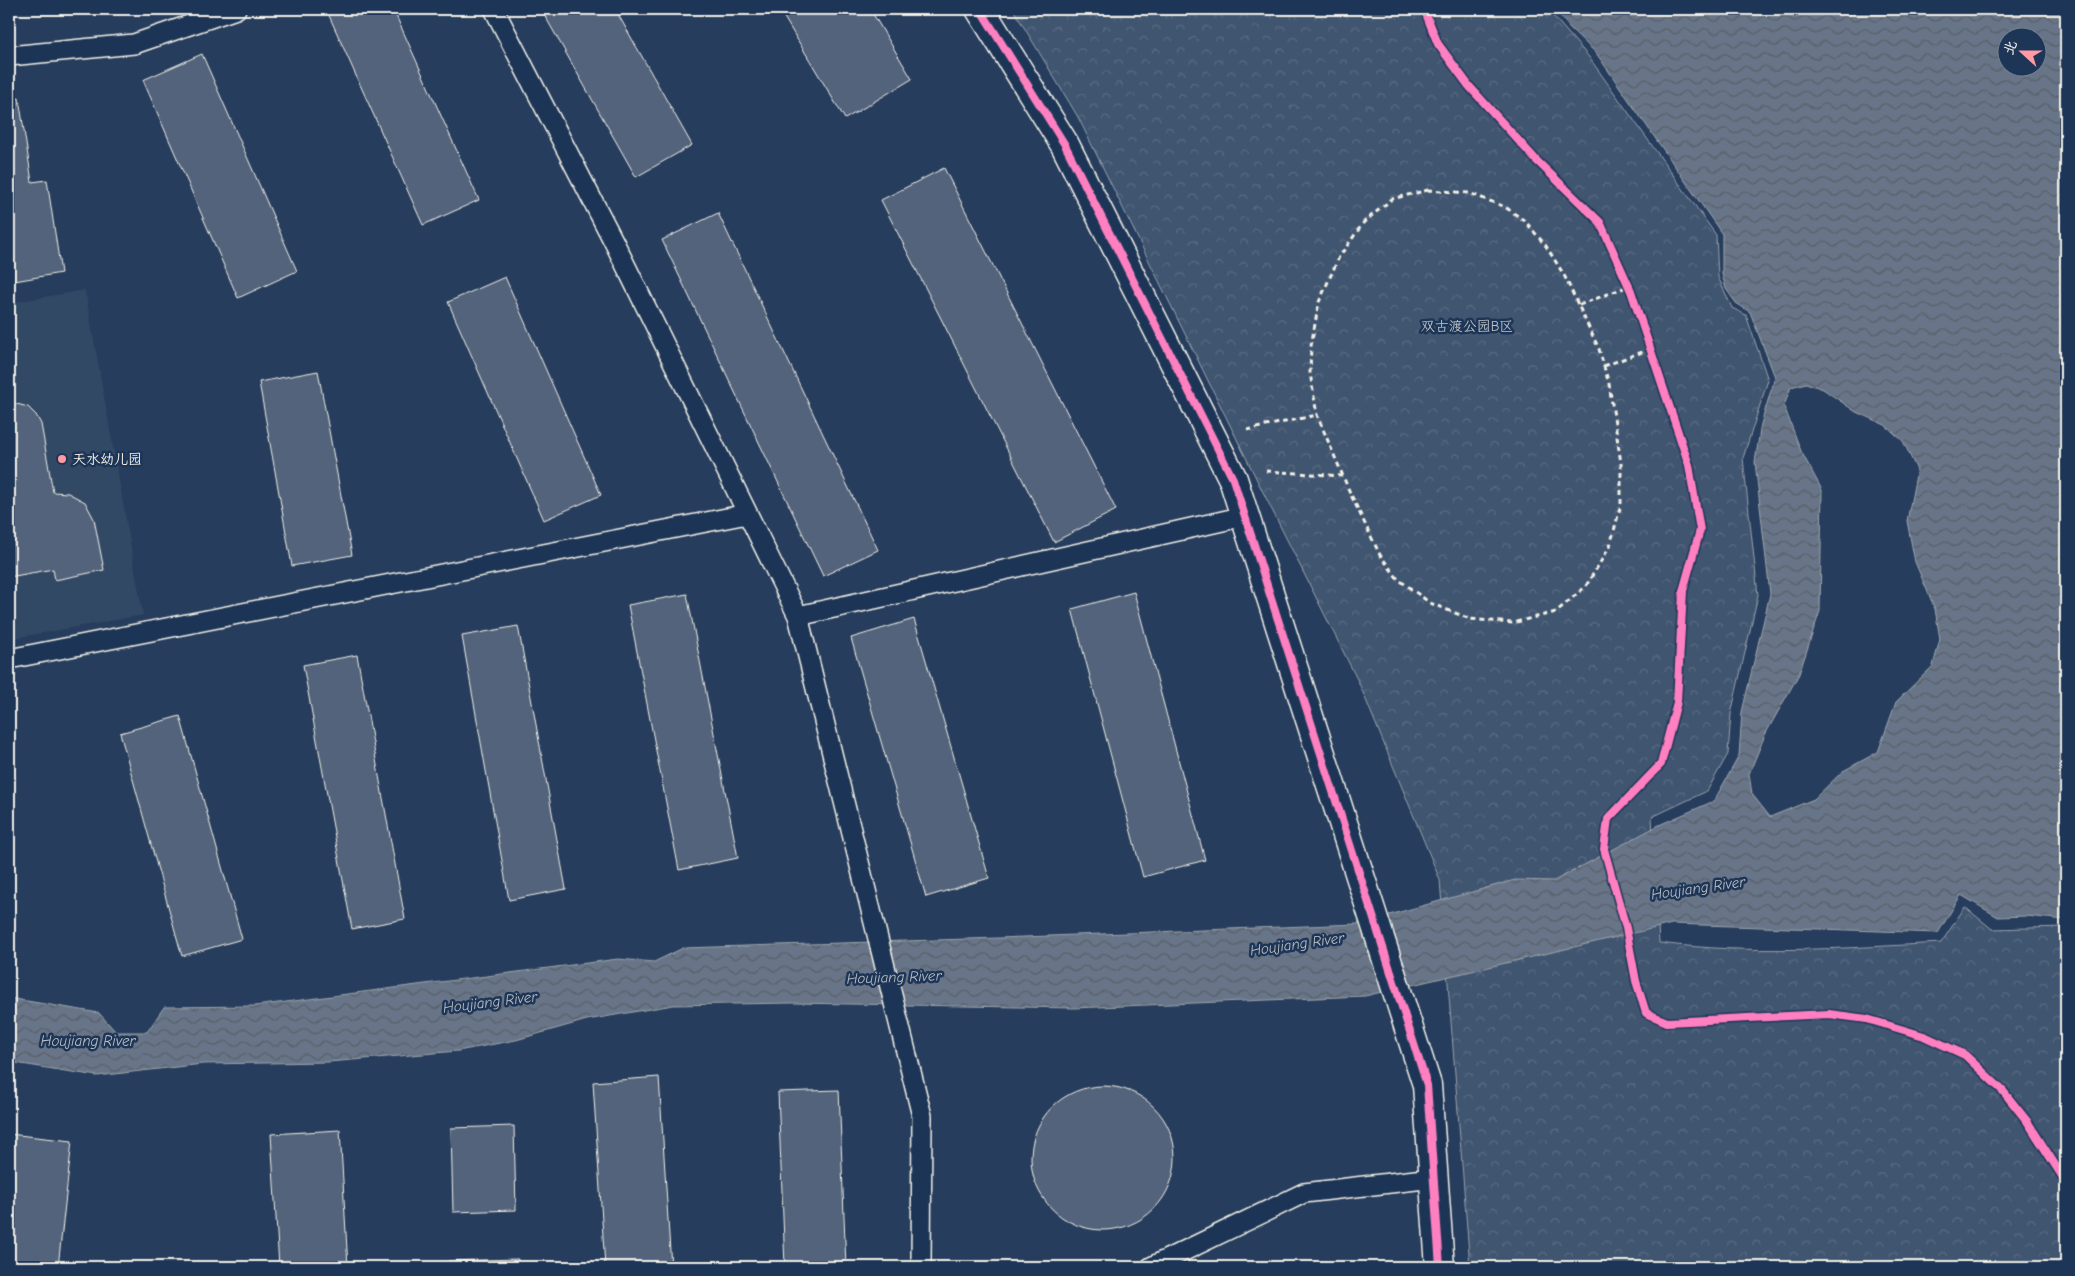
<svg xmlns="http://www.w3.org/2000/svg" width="2075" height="1276" font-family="'Comic Neue','LXGW WenKai TC',sans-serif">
<defs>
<pattern id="forest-crowns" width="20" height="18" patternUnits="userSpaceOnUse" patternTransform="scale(1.25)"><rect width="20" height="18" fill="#40546f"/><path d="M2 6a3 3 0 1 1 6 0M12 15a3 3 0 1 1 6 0" fill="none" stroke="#5c6d84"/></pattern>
<pattern id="water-waves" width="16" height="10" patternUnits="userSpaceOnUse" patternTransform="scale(1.25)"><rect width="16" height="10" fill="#677588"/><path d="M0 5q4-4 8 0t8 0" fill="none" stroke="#585e67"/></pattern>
</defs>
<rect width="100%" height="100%" fill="#263d5d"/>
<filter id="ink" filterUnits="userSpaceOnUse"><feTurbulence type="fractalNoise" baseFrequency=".02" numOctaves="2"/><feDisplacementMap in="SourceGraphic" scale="10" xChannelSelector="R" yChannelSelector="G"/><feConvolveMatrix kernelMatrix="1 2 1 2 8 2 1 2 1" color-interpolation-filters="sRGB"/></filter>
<g filter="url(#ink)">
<path fill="#334966" d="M85,290L143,615L9,639V303Z"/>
<path fill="url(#forest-crowns)" stroke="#9aa2ac" d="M1013,9H1547L1588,56L1716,235L1718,277L1732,308L1746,315L1768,380L1743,458L1758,595L1731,714L1728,754L1707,791L1652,817L1659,943C1753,955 1847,948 1941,943L1965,907L1992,929L2065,927L2066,1267H1470L1440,880L1359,683L1260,486L1078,117Z"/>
<path fill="url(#water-waves)" stroke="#9fa7ae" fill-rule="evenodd" d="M1555,9H2066V920L2026,916L1998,917L1961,895L1938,933L1672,924L1365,996L1074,1008L793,1003L673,1005L587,1020L516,1040L458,1051L329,1062L203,1064L97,1076L9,1062V998L99,1013L116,1032H147L164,1007L255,1006L618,959L654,962L683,948L999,938L1357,924L1515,880L1554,881L1659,825L1714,801L1739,756L1742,712L1770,594L1755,462L1761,424L1775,377L1750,312L1736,303L1726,289L1722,274V234L1596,53L1569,27ZM2008,38H2038V68H2008ZM1806,383L1823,389L1856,412L1885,425L1903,441L1917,470L1907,521L1915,562L1935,609L1940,639L1933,666L1896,702L1878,752L1843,771L1814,799L1770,817L1752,794L1749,774L1765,735L1799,674L1820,611L1822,490L1801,451L1784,406L1791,387Z"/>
<path fill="#52647b" stroke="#f4f1e8" d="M332,9H393L479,200L423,225L327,11Z
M541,9H615L692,145L636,177Z
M779,9H870L912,79L845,119Z
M202,54L297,271L238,298L143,80Z
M19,98L32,182L47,180L61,273L9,282V100Z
M944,168L1116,510L1054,542L881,200Z
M718,213L878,550L823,576L662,240Z
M505,277L601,495L544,520L448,302Z
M318,371L352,555L292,566L259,382Z
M9,402L28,407L36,415L41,424L53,492L68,493L85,502L94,519L104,570L55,580L53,569L9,577Z
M1134,592L1205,860L1143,877L1072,609Z
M687,594L738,858L679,870L628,605Z
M914,619L989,878L926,897L851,638Z
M518,626L566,889L509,900L462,636Z
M357,655L405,919L352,929L303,665Z
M180,716L242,939L182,956L120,733Z
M659,1077L671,1267H605L593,1082Z
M1031 1158a72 72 0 1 1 144 0a72 72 0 1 1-144 0Z
M839,1090L846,1267H785L778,1092Z
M514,1126L516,1210L453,1212L451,1128Z
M340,1130L348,1267H279L271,1134Z
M9,1134L72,1141L58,1267H9Z
M518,1259V1267H448V1261Z"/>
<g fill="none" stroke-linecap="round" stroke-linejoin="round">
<defs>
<path id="lane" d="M494,9L615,244L798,616L922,1116L921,1267
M9,56L134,44L236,9
M798,616L1245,516
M9,659L747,514
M1151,1267L1304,1193L1433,1178"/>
<path id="street" d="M980,9L1065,145L1233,479L1427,1085L1440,1267"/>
</defs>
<use href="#lane" stroke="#f4f1e8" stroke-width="22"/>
<use href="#street" stroke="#f4f1e8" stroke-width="31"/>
<path stroke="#f4f1e8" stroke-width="3" stroke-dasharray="5 4" stroke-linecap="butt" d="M1428,190L1469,193L1505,207L1525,221L1546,246L1564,275L1599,349L1609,384L1621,463V504L1610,546L1586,586L1556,612L1512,623L1470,619L1430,603L1398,579L1380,555L1351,495L1317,415L1310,373L1311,346L1319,302L1339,257L1364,222L1392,199Z
M1579,305L1629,286
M1604,366L1650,349
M1247,430L1317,415
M1266,471L1343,476"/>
<use href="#lane" stroke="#1d3557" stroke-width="19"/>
<use href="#street" stroke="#1d3557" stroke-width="28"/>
<defs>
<path id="cycleway" d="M980,9L1065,145L1233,479L1427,1085L1440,1267
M1424,9L1438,44L1469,86L1536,160L1600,222L1631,291L1689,465L1700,530L1683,591L1677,702L1661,764L1608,819L1604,849L1626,928L1636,981L1646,1013L1667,1022L1829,1014L1867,1019L1924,1036L1965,1055L2003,1091L2027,1121L2066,1182"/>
</defs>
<use href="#cycleway" stroke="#1d3557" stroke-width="11"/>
<use href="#cycleway" stroke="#ff80c0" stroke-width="8"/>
</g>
</g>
<circle fill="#ff9aa2" stroke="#1d3557" stroke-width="2" cx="62" cy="459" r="5"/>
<g text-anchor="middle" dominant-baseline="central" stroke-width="5" stroke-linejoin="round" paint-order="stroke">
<g font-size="14" fill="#bec2c4" stroke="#1d3557">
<text x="1467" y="326">双古渡公园B区</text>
</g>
<g font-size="14" fill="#f4f1e8" stroke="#1d3557" text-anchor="start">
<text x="72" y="459">天水幼儿园</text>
</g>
<g font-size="15" font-style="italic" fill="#bcbfc2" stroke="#1d3557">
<text transform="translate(1698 888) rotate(-8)">Houjiang River</text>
<text transform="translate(1297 944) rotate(-8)">Houjiang River</text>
<text transform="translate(894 977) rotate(-2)">Houjiang River</text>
<text transform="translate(490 1002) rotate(-7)">Houjiang River</text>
<text x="88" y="1041">Houjiang River</text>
</g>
</g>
<rect width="2075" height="1276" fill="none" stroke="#1d3557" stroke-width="30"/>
<rect x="15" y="15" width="2045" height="1246" fill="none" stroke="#f4f1e8" stroke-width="2" filter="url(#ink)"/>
<g transform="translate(2022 52) rotate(291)"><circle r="24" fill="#1d3557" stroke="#738091"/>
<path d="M0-4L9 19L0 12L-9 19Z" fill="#ff9aa2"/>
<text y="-8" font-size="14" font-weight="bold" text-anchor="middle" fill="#f4f1e8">北</text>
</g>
</svg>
